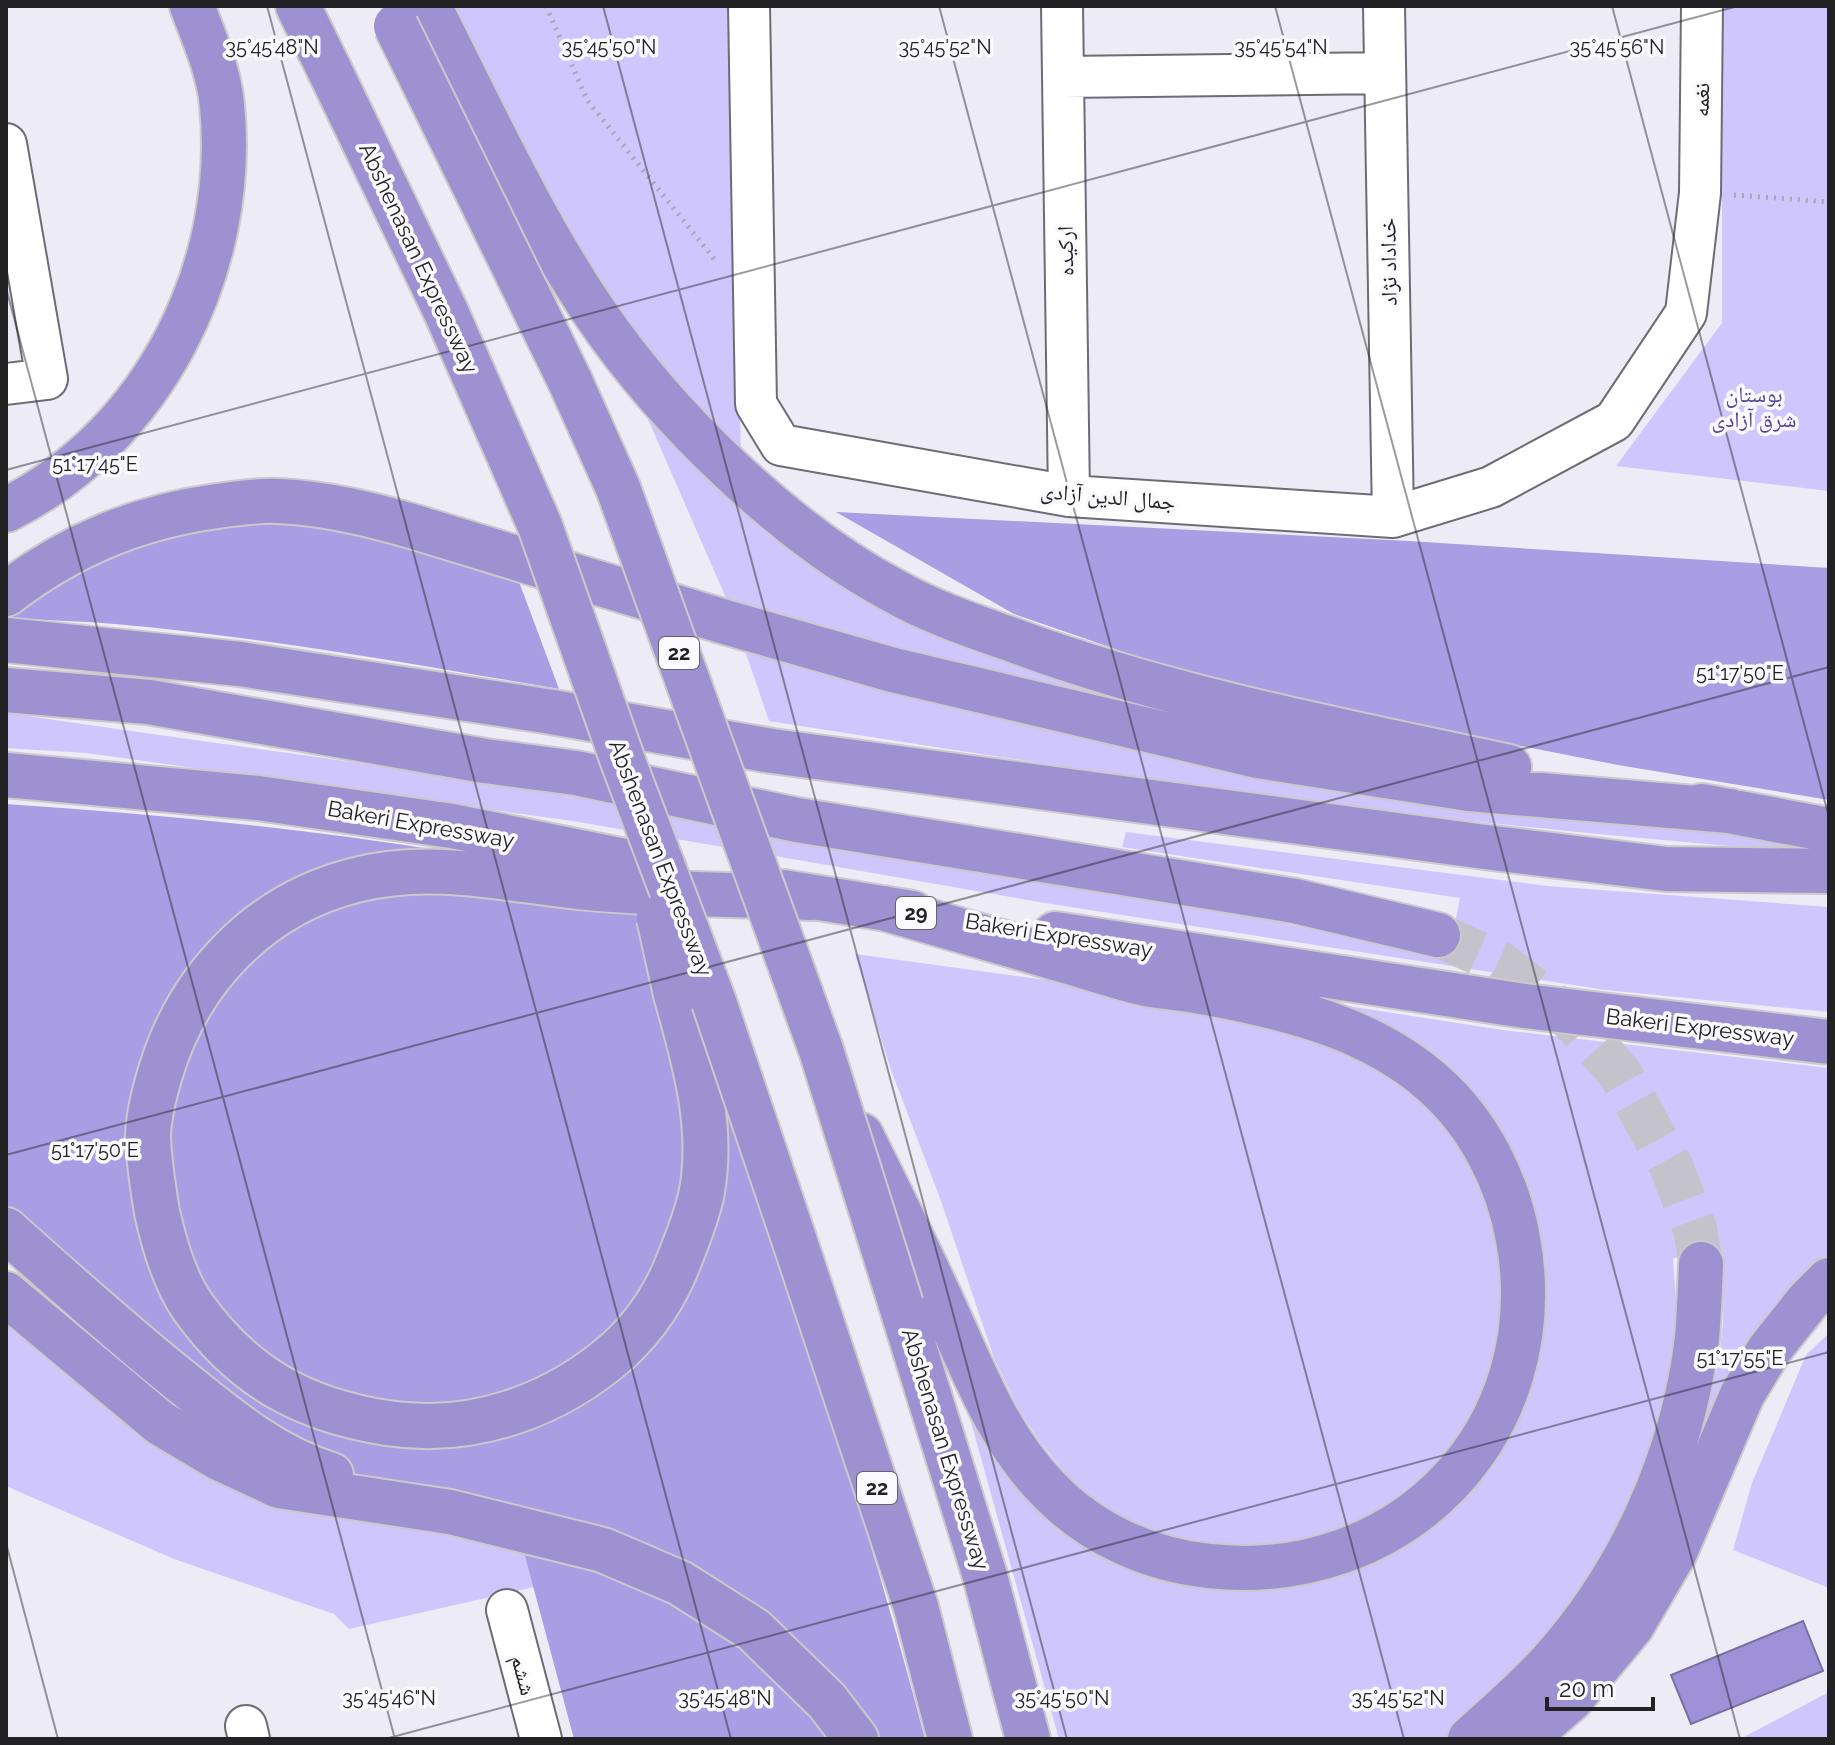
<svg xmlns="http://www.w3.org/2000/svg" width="1835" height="1745" font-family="Raleway,'Noto Naskh Arabic',sans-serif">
<rect width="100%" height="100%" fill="#edebf5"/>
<path fill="#cfc6fe" d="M442,6H732L741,464L633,343Z
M1722,6H1829V491L1616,466L1722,323Z
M647,417L808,557L1399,766L733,614Z
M741,639L1795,839L1829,854C1701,844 1572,832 1444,818C1218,792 994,756 769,721Z
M6,713C302,756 599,794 893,847C1078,881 1263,918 1448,958L1460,898L1122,847L1126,832L1547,886L1829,907V1012L1606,990L1045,903L573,821L87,753L6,748Z
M855,954L1230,1005L1301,1027L1427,1097L1495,1197L1511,1300L1471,1433L1372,1525L1214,1556L1106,1515L1070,1479L1041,1443L1019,1410L994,1358L940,1198L891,1070Z
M1142,974L1502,1030L1829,1068V1262C1801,1291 1771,1319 1749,1353C1714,1405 1696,1467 1672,1525C1638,1606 1578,1686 1507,1739H1490L1565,1667L1599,1626L1649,1551L1680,1480L1718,1367L1723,1323L1724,1255L1673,1258C1674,1278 1677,1299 1676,1319C1675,1335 1671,1351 1669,1367C1654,1470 1615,1568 1546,1648C1517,1681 1479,1707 1448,1739H1059L956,1368C981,1429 1020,1494 1076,1532C1233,1639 1447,1573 1520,1398C1545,1335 1541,1259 1521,1196C1496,1120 1441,1061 1370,1025C1340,1011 1306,1006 1274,1000C1230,991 1186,983 1142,974Z
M6,1312L173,1454L521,1541L534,1587L349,1629L334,1614L174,1559L6,1486Z
M1829,1333V1588L1733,1550L1752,1483L1806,1355Z
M1829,1692V1739H1740Z"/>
<path fill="#a99de3" d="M836,512L1409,541L1829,568V800L1618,765L1353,713L1179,671L1014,614Z
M305,518L515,571L559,689C412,664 264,637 115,624C79,621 42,620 6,618V612L144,532Z
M6,804C155,814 302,828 450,852L342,868L147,1059L200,1337L452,1443L680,1298L691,1004C776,1247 860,1490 925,1739H871L774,1632L293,1450L6,1213Z
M391,883L635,905L667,1002L691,1102L675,1242L613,1338L529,1393L413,1413L298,1384L215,1311L170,1209L168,1101L196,1023L258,942Z
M521,1541L594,1561L730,1633L839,1739H574Z"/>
<path fill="#9e91d7" stroke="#7970a2" stroke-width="2" d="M1803,1621L1823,1671L1691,1724L1671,1675Z"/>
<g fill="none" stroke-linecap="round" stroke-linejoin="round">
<path stroke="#c4c3cb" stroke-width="44" stroke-dasharray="44 22" stroke-linecap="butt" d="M1438,935L1500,963L1570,1018L1619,1072L1672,1168L1695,1229L1701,1264"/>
<defs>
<path id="minor" d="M749,6L756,404L781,445L1069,496L1393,517L1491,487L1614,421L1686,313L1700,193L1702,6
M1062,6L1069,496
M1384,6L1393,517
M1063,77L1385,73
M6,144L47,379L6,384
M507,1610L541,1739
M246,1726L249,1739"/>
<path id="highway" d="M298,6L329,69
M429,6C482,110 531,219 597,316C667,418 785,533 894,591C933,613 976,627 1018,642C1176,700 1344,731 1509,767
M6,510C154,436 238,268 222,105C219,72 204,37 192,6
M6,594C70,545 137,517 217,506C237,503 258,500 278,501C325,503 370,514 415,527L725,622L893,670L1258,756L1469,789L1730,811
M6,640L240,664L552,712L772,751L1485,847L1666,869L1829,871
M6,690L149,702L485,761L576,773L797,820L1295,901L1438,935
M6,775L258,798L452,826L664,869
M1702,806L1829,830
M783,892L912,913
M1055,934L1525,1006L1829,1042
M676,994C694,1058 715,1129 701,1196C696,1218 688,1238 680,1258C667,1293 646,1325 619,1350C555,1407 471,1436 387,1423C303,1410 243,1377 193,1307C174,1280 164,1244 157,1212C153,1188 149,1163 148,1138C148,1116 154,1094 160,1074C188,979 259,904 356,880C432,861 503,879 578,887C655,895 734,894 811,898
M861,1135C890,1194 920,1253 947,1313C976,1377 1000,1441 1050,1491C1092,1534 1150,1560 1209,1566C1401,1587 1553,1432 1518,1239C1508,1182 1479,1124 1435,1085C1371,1027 1284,1007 1202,992C1183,989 1164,987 1146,984C1115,977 1085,966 1055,958C998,941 941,925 883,908
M6,1230C64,1282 121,1333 182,1382C228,1419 273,1457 331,1475
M794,1239L916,1607L950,1739
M6,1294L160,1423L219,1458L279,1486L450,1512L603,1550L680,1583L754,1630L827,1701L856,1739
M901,1305L985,1576L1028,1739
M1470,1739C1497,1714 1526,1690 1550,1663C1630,1575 1683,1456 1697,1338C1699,1314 1700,1289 1701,1264
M1525,1739L1571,1699L1631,1627L1675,1552L1742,1395L1769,1350L1808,1301L1829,1280"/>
</defs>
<use href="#minor" stroke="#6d6c75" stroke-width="44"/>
<use href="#highway" stroke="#cacacb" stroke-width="48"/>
<path stroke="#a9a7af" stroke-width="5" stroke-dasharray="2 6" stroke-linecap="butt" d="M546,6L587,100L715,260
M1734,195L1829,202"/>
<use href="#minor" stroke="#fff" stroke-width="40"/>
<use href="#highway" stroke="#9d91d2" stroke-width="44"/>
<defs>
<path id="highway-bridge" d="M396,26L570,381L618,488L821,1050L901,1305
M329,69L446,312L540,526L624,764L714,1002L794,1239
M659,918L676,994"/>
</defs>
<use href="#highway-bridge" stroke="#cacacb" stroke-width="48" stroke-linecap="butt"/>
<use href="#highway-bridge" stroke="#9d91d2" stroke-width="44"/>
</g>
<path fill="none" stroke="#222225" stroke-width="2" stroke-opacity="0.45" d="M267,6L731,1739M603,6L1067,1739M939,6L1404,1739M1275,6L1740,1739M1612,6L1829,817M6,288L395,1739M6,470L1738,6M6,1155L1829,667M6,1543L58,1739M385,1739L1829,1352"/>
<g text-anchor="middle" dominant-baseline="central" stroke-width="7" stroke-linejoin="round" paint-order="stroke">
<g fill="#faf9fd" stroke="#636266" stroke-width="2">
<rect x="659" y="637" width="40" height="32" rx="6"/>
<rect x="896" y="897" width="40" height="32" rx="6"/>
<rect x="857" y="1472" width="40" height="32" rx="6"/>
</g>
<g font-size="20" font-weight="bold" fill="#222225">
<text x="679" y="653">22</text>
<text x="916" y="913">29</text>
<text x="877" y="1488">22</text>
</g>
<g font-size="22" fill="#222225" stroke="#faf9fd">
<text transform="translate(1701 100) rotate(-89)">نغمه</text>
<text transform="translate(1065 251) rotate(-91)">ارکیده</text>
<text transform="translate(419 258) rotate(65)">Abshenasan Expressway</text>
<text transform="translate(1388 262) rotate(-91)">خداداد نژاد</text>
<text transform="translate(1108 496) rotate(5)">جمال الدین آزادی</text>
<text transform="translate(421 824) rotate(10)">Bakeri Expressway</text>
<text transform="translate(661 858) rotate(69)">Abshenasan Expressway</text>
<text transform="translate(1059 935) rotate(9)">Bakeri Expressway</text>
<text transform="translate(1700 1027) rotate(7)">Bakeri Expressway</text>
<text transform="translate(946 1449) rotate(73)">Abshenasan Expressway</text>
<text transform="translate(524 1675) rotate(75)">ششم</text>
</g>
<g font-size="22" fill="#574296" stroke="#faf9fd">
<text x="1754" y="394">بوستان<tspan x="1754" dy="25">شرق آزادی</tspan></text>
</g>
</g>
<g font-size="20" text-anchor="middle" fill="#222225" stroke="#faf9fd" stroke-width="7" stroke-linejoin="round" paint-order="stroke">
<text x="272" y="54">35°45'48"N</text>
<text x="609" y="54">35°45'50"N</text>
<text x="945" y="54">35°45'52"N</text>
<text x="1281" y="54">35°45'54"N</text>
<text x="1617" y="54">35°45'56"N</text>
<text x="95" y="471">51°17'45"E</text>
<text x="1740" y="680">51°17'50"E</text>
<text x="95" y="1157">51°17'50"E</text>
<text x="1740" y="1365">51°17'55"E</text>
<text x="389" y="1705">35°45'46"N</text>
<text x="725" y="1705">35°45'48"N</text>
<text x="1062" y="1705">35°45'50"N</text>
<text x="1398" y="1705">35°45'52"N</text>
</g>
<rect width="1835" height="1745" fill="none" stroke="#222225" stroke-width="16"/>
<path d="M1547 1697v12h106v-12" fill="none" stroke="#222225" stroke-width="4"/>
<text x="1559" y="1697" font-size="24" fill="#222225" stroke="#faf9fd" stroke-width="6" paint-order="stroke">20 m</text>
</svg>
